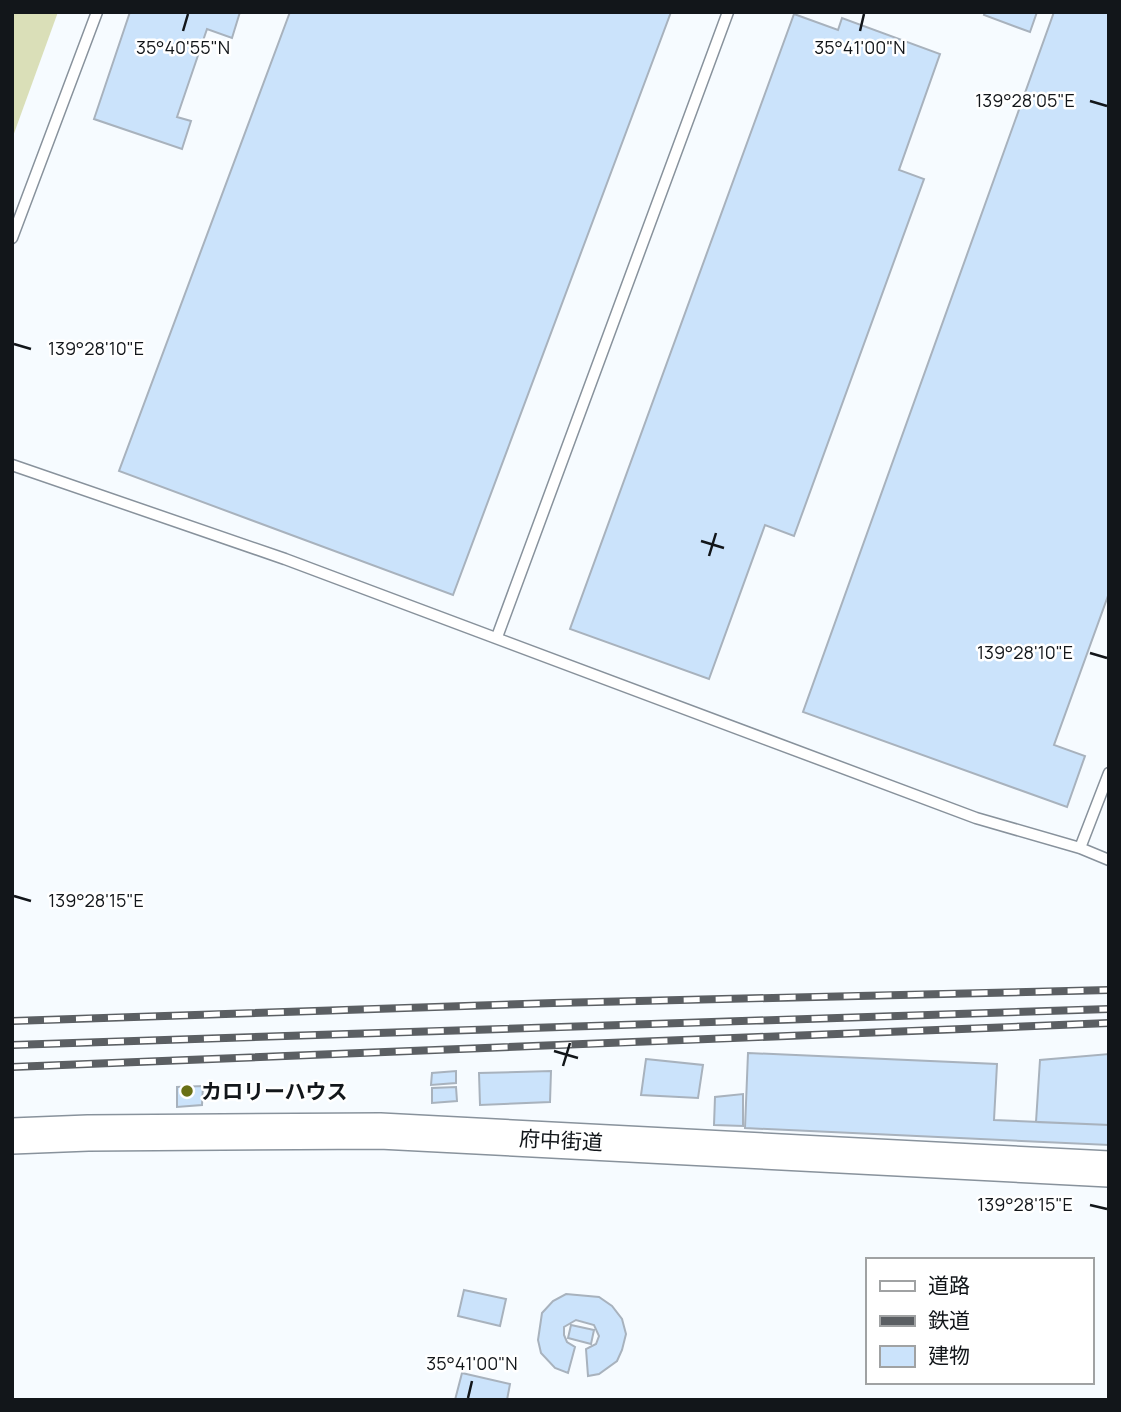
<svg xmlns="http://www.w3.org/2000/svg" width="1121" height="1412" font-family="Manrope,'Noto Sans JP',sans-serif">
<rect width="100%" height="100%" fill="#f6fbff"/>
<path fill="#dadfb8" d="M12,12H58L12,139Z"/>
<path fill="#cbe3fb" stroke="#a8b2bd" stroke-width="2" d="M130,12H240L232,38L207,29L177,117L191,121L182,149L94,119Z
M290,12H671L453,595L119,471Z
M985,12H1037L1030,32L984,15Z
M1054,12H1109V593L1054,745L1085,756L1067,807L803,712Z
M794,14L838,30L842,18L940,54L899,170L924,179L794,536L765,525L709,679L570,629Z
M748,1053L997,1064L994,1120L1109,1125V1145L745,1128Z
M1109,1054V1125L1036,1122L1040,1060Z
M646,1059L703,1065L698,1098L641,1095Z
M456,1071V1083L431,1085L432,1073Z
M551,1071L550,1102L480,1105L479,1073Z
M203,1086L202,1105L177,1107V1087Z
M456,1087L457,1101L432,1103V1088Z
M743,1094V1126L714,1125L715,1097Z
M464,1290L506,1299L500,1326L458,1316Z
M566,1294L599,1297L612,1306L622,1319L626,1334L622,1350L617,1361L599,1374L588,1376L586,1349L596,1344L599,1336L594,1325L576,1320L564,1327V1335L567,1342L575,1347L568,1373L555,1368L541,1353L538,1340L542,1313L553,1301Z
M571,1325L594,1330L591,1344L568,1338Z
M462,1373L510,1384L507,1400H455Z"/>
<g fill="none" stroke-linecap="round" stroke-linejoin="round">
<defs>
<path id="service" d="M12,238L97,12
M12,465L285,559L976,818L1080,848L1109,860
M497,637L728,12
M1080,848L1109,773"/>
<path id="primary" d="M12,1136L88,1133L380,1131L1109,1169"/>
</defs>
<use href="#service" stroke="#88929c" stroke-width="13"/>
<use href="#primary" stroke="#88929c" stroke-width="38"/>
<use href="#service" stroke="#fff" stroke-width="10"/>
<use href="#primary" stroke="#fff" stroke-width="35"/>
<defs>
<path id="rail" d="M12,1021L554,1003L1109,990
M12,1045L1109,1009
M12,1067L1109,1023"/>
</defs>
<use href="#rail" stroke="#5b5f63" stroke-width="8"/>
<use href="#rail" stroke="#fff" stroke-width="5" stroke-dasharray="16" stroke-linecap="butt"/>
</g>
<path fill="none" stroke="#12161a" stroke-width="2.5" d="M183,31L188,14M860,31L864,14M1090,101L1107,106M14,344L31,349M701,541L724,548M709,556L716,533M1090,653L1107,658M14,896L31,901M554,1051L578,1058M563,1066L570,1043M1090,1205L1107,1209M468,1398L472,1381"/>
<circle fill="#697016" stroke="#fff" stroke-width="2.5" cx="187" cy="1091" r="7"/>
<g text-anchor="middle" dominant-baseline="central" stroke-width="5" stroke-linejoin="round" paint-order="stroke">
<g font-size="21" font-weight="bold" fill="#12161a" stroke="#fff" text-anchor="start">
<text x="201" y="1091">カロリーハウス</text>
</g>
<g font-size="21" fill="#12161a" stroke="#fff">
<text transform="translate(561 1140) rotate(3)">府中街道</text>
</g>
</g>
<g font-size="18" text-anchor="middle" fill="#12161a" stroke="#fff" stroke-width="5" stroke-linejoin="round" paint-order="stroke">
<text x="183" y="54">35°40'55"N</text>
<text x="860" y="54">35°41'00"N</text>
<text x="1025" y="107">139°28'05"E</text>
<text x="96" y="355">139°28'10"E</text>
<text x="1025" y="659">139°28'10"E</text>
<text x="96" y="907">139°28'15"E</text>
<text x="1025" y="1211">139°28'15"E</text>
<text x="472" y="1370">35°41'00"N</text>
</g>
<rect width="1121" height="1412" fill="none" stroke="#12161a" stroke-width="28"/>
<rect x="866" y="1258" width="228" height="126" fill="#ffffff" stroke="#a0a2a3" stroke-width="2"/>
<rect x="880" y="1281" width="35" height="10" fill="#ffffff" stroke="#a0a2a3" stroke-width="2"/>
<text x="928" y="1293" font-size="21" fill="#12161a">道路</text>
<rect x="880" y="1316" width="35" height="10" fill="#5b5f63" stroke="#a0a2a3" stroke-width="2"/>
<text x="928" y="1328" font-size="21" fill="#12161a">鉄道</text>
<rect x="880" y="1346" width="35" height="21" fill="#cbe3fb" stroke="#a0a2a3" stroke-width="2"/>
<text x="928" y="1363" font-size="21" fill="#12161a">建物</text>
</svg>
